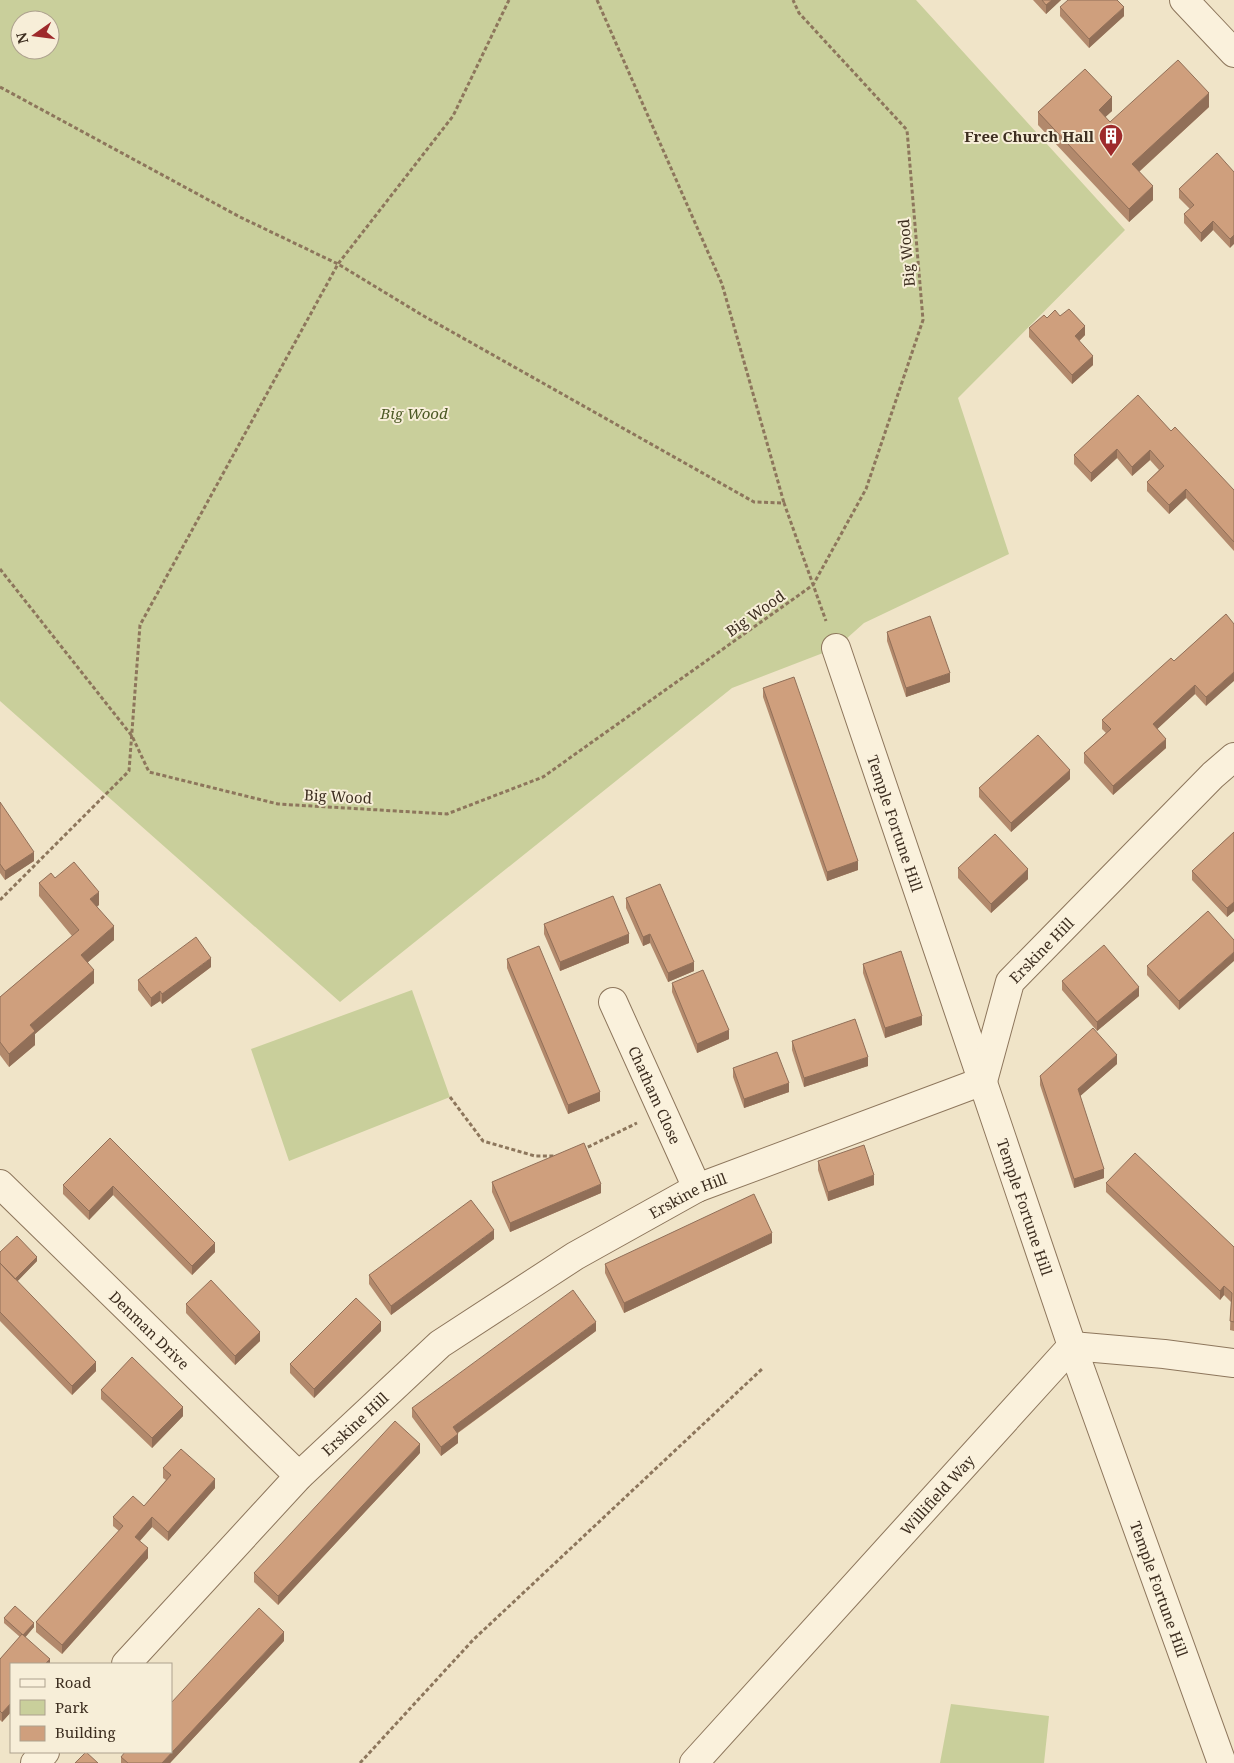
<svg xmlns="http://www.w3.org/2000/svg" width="1234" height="1763" font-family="'Noto Serif',serif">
<rect width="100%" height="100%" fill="#f0e4c8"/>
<path fill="#c9cf9b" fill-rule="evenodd" d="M0,0H916L1125,230L958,398L1009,554L864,623L836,648L732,688L340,1002L0,701ZM20,20H50V50H20Z
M412,990L450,1097L289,1161L251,1049Z
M951,1704L1049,1716L1044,1763H940Z"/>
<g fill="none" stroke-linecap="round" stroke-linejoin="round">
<defs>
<g id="minor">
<path d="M1184,0L1234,53"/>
<path id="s1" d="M836,648L1072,1346L1222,1763"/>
<path id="s2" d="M613,1002L697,1188"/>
<path id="s3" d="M0,1184L299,1476"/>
<path id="s4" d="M126,1664L299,1476L440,1344L575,1256L697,1188L983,1081L1010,982L1213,775L1234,757"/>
<path d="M35,1763L45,1752"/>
<path id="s5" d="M694,1763L1072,1346L1164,1354L1234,1363"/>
</g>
</defs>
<use href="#minor" stroke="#8d765c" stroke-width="30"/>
<path stroke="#8d765c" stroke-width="3" stroke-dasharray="4 2.5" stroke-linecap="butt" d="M597,0L722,284L784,503
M0,87L240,217L338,264L422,315L754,502L784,503L826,621
M0,569L132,736L149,772L278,804L447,814L543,777L813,585L866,489L923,320L907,130L799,13L793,0
M0,900L129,771L140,625L338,264L453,116L509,0
M450,1097L483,1141L535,1156H555
M582,1150L637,1123
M360,1763L473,1640L762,1369"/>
<use href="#minor" stroke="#faf1dc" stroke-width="28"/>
</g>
<path fill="#b2896c" d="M1033,0H1061L1046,14Z
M1060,7L1124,16L1089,48L1060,16Z
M1209,107L1139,172L1153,200L1129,222L1038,125V112L1112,111L1105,117L1110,122Z
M1234,172L1230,248L1213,230L1201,242L1184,223V214L1190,209L1179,198V189Z
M1060,316L1085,335L1079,341L1093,365L1072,384L1029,337V328L1047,318Z
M1171,431L1234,490V551L1186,498L1169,514L1147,491V482L1159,470L1150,460L1132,476L1117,458L1091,482L1074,464V455Z
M1226,614L1206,706L1195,694L1157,729L1166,748L1113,795L1084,763V753L1106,733L1102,729V720L1174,661Z
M887,632L950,682L906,697L887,641Z
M763,688L858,870L827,881L763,697Z
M1070,779L1011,832L979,797V788Z
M0,802L34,861L5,880L0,873Z
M1234,832V911L1227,917L1192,880V871Z
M958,868L1028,879L991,913L958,878Z
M55,878L99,905L97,906L114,940L88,962L94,983L35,1034V1045L9,1067L0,1055V997L72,936L39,896V883Z
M626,898L694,971L668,982L650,943L643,946L626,908Z
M1208,911L1179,1010L1147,975V966Z
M544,924L629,943L560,971L544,934Z
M507,959L600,1101L568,1114L507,968Z
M863,964L922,1025L885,1038L863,973Z
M211,967L162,1004L160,1001L151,1007L138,990V980Z
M1062,981L1139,996L1097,1031L1062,990Z
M672,983L729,1039L697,1053L672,992Z
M792,1041L868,1066L804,1087L792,1050Z
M1117,1064L1080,1096L1104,1178L1074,1188L1040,1085V1076Z
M733,1068L789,1092L744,1108L733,1077Z
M110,1138L215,1252L192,1275L113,1195L89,1220L63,1194V1185Z
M818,1161L874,1185L828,1201L818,1170Z
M492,1182L601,1193L510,1232L492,1192Z
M1106,1183L1234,1247V1331L1230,1330L1231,1302L1224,1295L1220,1300L1106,1192Z
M494,1239L391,1315L369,1284V1275Z
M772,1243L624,1313L605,1273V1264Z
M0,1252L37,1261L17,1281L96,1371L72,1395L0,1321Z
M186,1304L260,1341L235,1365L186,1313Z
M381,1331L314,1398L290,1373V1364Z
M596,1331L458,1433V1443L441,1456L412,1417V1408Z
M101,1390L183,1416L152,1448L101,1399Z
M420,1453L278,1605L254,1582V1573Z
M163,1468L215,1488L168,1541L152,1527L140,1541L148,1558L62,1654L36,1632V1622L119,1531L113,1526V1517L144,1506L166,1480L163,1478Z
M4,1618L34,1627L25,1637L50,1664H11V1712L2,1722L0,1720V1659L20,1637L4,1623Z
M284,1641L170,1763H121V1757Z"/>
<path fill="#916f58" d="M1052,0H1061L1046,14V5Z
M1124,7V16L1089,48V39Z
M1209,93V107L1132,178V164Z
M1112,97V111L1099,123V110Z
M1153,186V200L1129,222V209Z
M1213,221V230L1201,242V233Z
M1234,235V244L1230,248V239Z
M1085,326V335L1075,345V336Z
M1093,356V365L1072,384V375Z
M1117,449V458L1091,482V473Z
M1150,450V460L1132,476V467Z
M1186,489V498L1169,514V505Z
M1234,672V681L1206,706V697Z
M950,673V682L906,697V688Z
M1195,685V694L1153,733V724Z
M1166,739V748L1113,795V786Z
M1070,770V779L1011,832V823Z
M34,852V861L5,880V871Z
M858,861V870L827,881V872Z
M1028,869V879L991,913V904Z
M99,892V905L90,912V899Z
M1234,902V911L1227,917V908Z
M114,926V940L81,968V955Z
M629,934V943L560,971V962Z
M650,934V943L643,946V937Z
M1234,952V961L1179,1010V1001Z
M211,958V967L162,1004V994Z
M694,962V971L668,982V973Z
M94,970V983L35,1034V1045L9,1067V1054L30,1025Z
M1139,987V996L1097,1031V1022Z
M160,991V1001L151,1007V998Z
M922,1016V1025L885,1038V1028Z
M729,1030V1039L697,1053V1044Z
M1117,1055V1064L1078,1098V1089Z
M868,1057V1066L804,1087V1078Z
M789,1083V1092L744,1108V1099Z
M600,1092V1101L568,1114V1105Z
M1104,1169V1178L1074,1188V1179Z
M874,1175V1185L828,1201V1192Z
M601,1184V1193L510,1232V1223Z
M113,1186V1195L89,1220V1211Z
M494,1230V1239L391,1315V1306Z
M772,1233V1243L624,1313V1303Z
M215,1243V1252L192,1275V1266Z
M37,1257V1261L13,1286V1281Z
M1224,1286V1295L1220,1300V1291Z
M381,1322V1331L314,1398V1389Z
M596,1322V1331L453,1436V1427Z
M260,1332V1341L235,1365V1356Z
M96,1362V1371L72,1395V1386Z
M183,1407V1416L152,1448V1438Z
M458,1434V1443L441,1456V1447Z
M420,1444V1453L278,1605V1596Z
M215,1479V1488L168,1541V1532Z
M152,1517V1527L135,1546V1537Z
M148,1548V1558L62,1654V1645Z
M34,1623V1627L23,1640V1635Z
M284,1632V1641L170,1763H162Z
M50,1659V1664H45Z
M11,1703V1712L2,1722V1713Z"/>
<path fill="#cf9f7d" stroke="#916f58" d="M1042,0H1052L1046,5Z
M1068,0H1117L1124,7L1089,39L1060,7Z
M1178,60L1209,93L1132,164L1153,186L1129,209L1038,112L1085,69L1112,97L1099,110L1110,122Z
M1217,153L1234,172V235L1230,239L1213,221L1201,233L1184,214L1194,205L1179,189Z
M1069,309L1085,326L1075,336L1093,356L1072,375L1029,328L1044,315L1047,318L1055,310L1060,316Z
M1138,395L1171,431L1175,427L1234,490V542L1186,489L1169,505L1147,482L1164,466L1150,450L1132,467L1117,449L1091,473L1074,455Z
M1226,614L1234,624V672L1206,697L1195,685L1153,724L1166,739L1113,786L1084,753L1111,729L1102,720L1171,658L1174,661Z
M930,616L950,673L906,688L887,632Z
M794,677L858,861L827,872L763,688Z
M1038,735L1070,770L1011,823L979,788Z
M0,802L34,852L5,871L0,864Z
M1234,832V902L1227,908L1192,871Z
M995,834L1028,869L991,904L958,868Z
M74,862L99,892L90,899L114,926L81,955L94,970L30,1025L35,1031L9,1054L0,1042V997L79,930L39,883L51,873L55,878Z
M660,884L694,962L668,973L650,934L643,937L626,898Z
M613,896L629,934L560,962L544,924Z
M1208,911L1234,940V952L1179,1001L1147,966Z
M196,937L211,958L162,994L160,991L151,998L138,980Z
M1104,945L1139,987L1097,1022L1062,981Z
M539,946L600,1092L568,1105L507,959Z
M901,951L922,1016L885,1028L863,964Z
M703,970L729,1030L697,1044L672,983Z
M855,1019L868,1057L804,1078L792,1041Z
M1093,1028L1117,1055L1078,1089L1104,1169L1074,1179L1040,1076Z
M777,1052L789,1083L744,1099L733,1068Z
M110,1138L215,1243L192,1266L113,1186L89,1211L63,1185Z
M584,1143L601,1184L510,1223L492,1182Z
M864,1145L874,1175L828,1192L818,1161Z
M1135,1153L1234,1247V1322L1230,1321L1232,1293L1224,1286L1220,1291L1106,1183Z
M754,1194L772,1233L624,1303L605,1264Z
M471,1200L494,1230L391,1306L369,1275Z
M17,1236L37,1257L15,1279L0,1263V1252Z
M0,1263L96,1362L72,1386L0,1312Z
M211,1280L260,1332L235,1356L186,1304Z
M573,1290L596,1322L453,1427L458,1434L441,1447L412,1408Z
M356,1298L381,1322L314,1389L290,1364Z
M132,1357L183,1407L152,1438L101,1390Z
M395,1421L420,1444L278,1596L254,1573Z
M181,1449L215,1479L168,1532L152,1517L135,1537L148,1548L62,1645L36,1622L123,1526L113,1517L133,1496L144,1506L171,1475L163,1468Z
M15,1606L34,1623L23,1635L4,1618Z
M259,1608L284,1632L162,1763H128L121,1757L125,1752H171V1703Z
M22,1634L50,1659L45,1664H11V1703L2,1713L0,1711V1659Z
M86,1752L98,1763H75Z"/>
<defs>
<symbol id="building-pin" viewBox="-11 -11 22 30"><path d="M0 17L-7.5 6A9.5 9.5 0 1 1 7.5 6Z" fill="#9e2a2b" stroke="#f7eed8"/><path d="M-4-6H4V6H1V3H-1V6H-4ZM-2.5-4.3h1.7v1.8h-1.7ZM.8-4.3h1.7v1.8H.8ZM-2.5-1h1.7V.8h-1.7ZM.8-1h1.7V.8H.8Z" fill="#fff"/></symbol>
</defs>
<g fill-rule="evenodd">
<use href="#building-pin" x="1097" y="122" width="28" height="38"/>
</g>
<g text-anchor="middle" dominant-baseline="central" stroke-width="4" stroke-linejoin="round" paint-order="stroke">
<g font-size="15" font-weight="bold" fill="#3d2e20" stroke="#f7eed8" text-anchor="end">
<text x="1094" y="136">Free Church Hall</text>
</g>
<g font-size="15" fill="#3d2e20" stroke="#f7eed8">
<text transform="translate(906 253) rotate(-95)">Big Wood</text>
<text transform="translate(755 613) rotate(-35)">Big Wood</text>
<text transform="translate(338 796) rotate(3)">Big Wood</text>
<text stroke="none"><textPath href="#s1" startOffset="185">Temple Fortune Hill</textPath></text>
<text stroke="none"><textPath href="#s4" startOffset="1202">Erskine Hill</textPath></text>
<text stroke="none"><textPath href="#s2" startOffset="102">Chatham Close</textPath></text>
<text stroke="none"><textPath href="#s4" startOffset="738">Erskine Hill</textPath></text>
<text stroke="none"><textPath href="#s1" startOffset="590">Temple Fortune Hill</textPath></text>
<text stroke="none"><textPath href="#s3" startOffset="209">Denman Drive</textPath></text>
<text stroke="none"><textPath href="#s4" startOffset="332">Erskine Hill</textPath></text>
<text stroke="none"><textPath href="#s5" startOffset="362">Willifield Way</textPath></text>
<text stroke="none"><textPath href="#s1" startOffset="995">Temple Fortune Hill</textPath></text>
</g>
<g font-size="15" font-style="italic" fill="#4d5a26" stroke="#f7eed8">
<text x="414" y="413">Big Wood</text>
</g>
</g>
<rect x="10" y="1663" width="162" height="90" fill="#f7eed8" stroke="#ada18e"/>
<rect x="20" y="1679" width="25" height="8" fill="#faf1dc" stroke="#ada18e"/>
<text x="55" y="1688" font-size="15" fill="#3d2e20">Road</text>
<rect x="20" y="1700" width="25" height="15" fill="#c9cf9b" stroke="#ada18e"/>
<text x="55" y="1713" font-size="15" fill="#3d2e20">Park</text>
<rect x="20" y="1726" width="25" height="15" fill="#cf9f7d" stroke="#ada18e"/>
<text x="55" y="1738" font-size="15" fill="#3d2e20">Building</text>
<g transform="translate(35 35) rotate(256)"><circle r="24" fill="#f7eed8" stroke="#ada18e"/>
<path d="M0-4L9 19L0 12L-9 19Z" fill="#9e2a2b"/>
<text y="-8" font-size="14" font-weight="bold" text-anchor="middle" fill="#3d2e20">N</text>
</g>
</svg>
